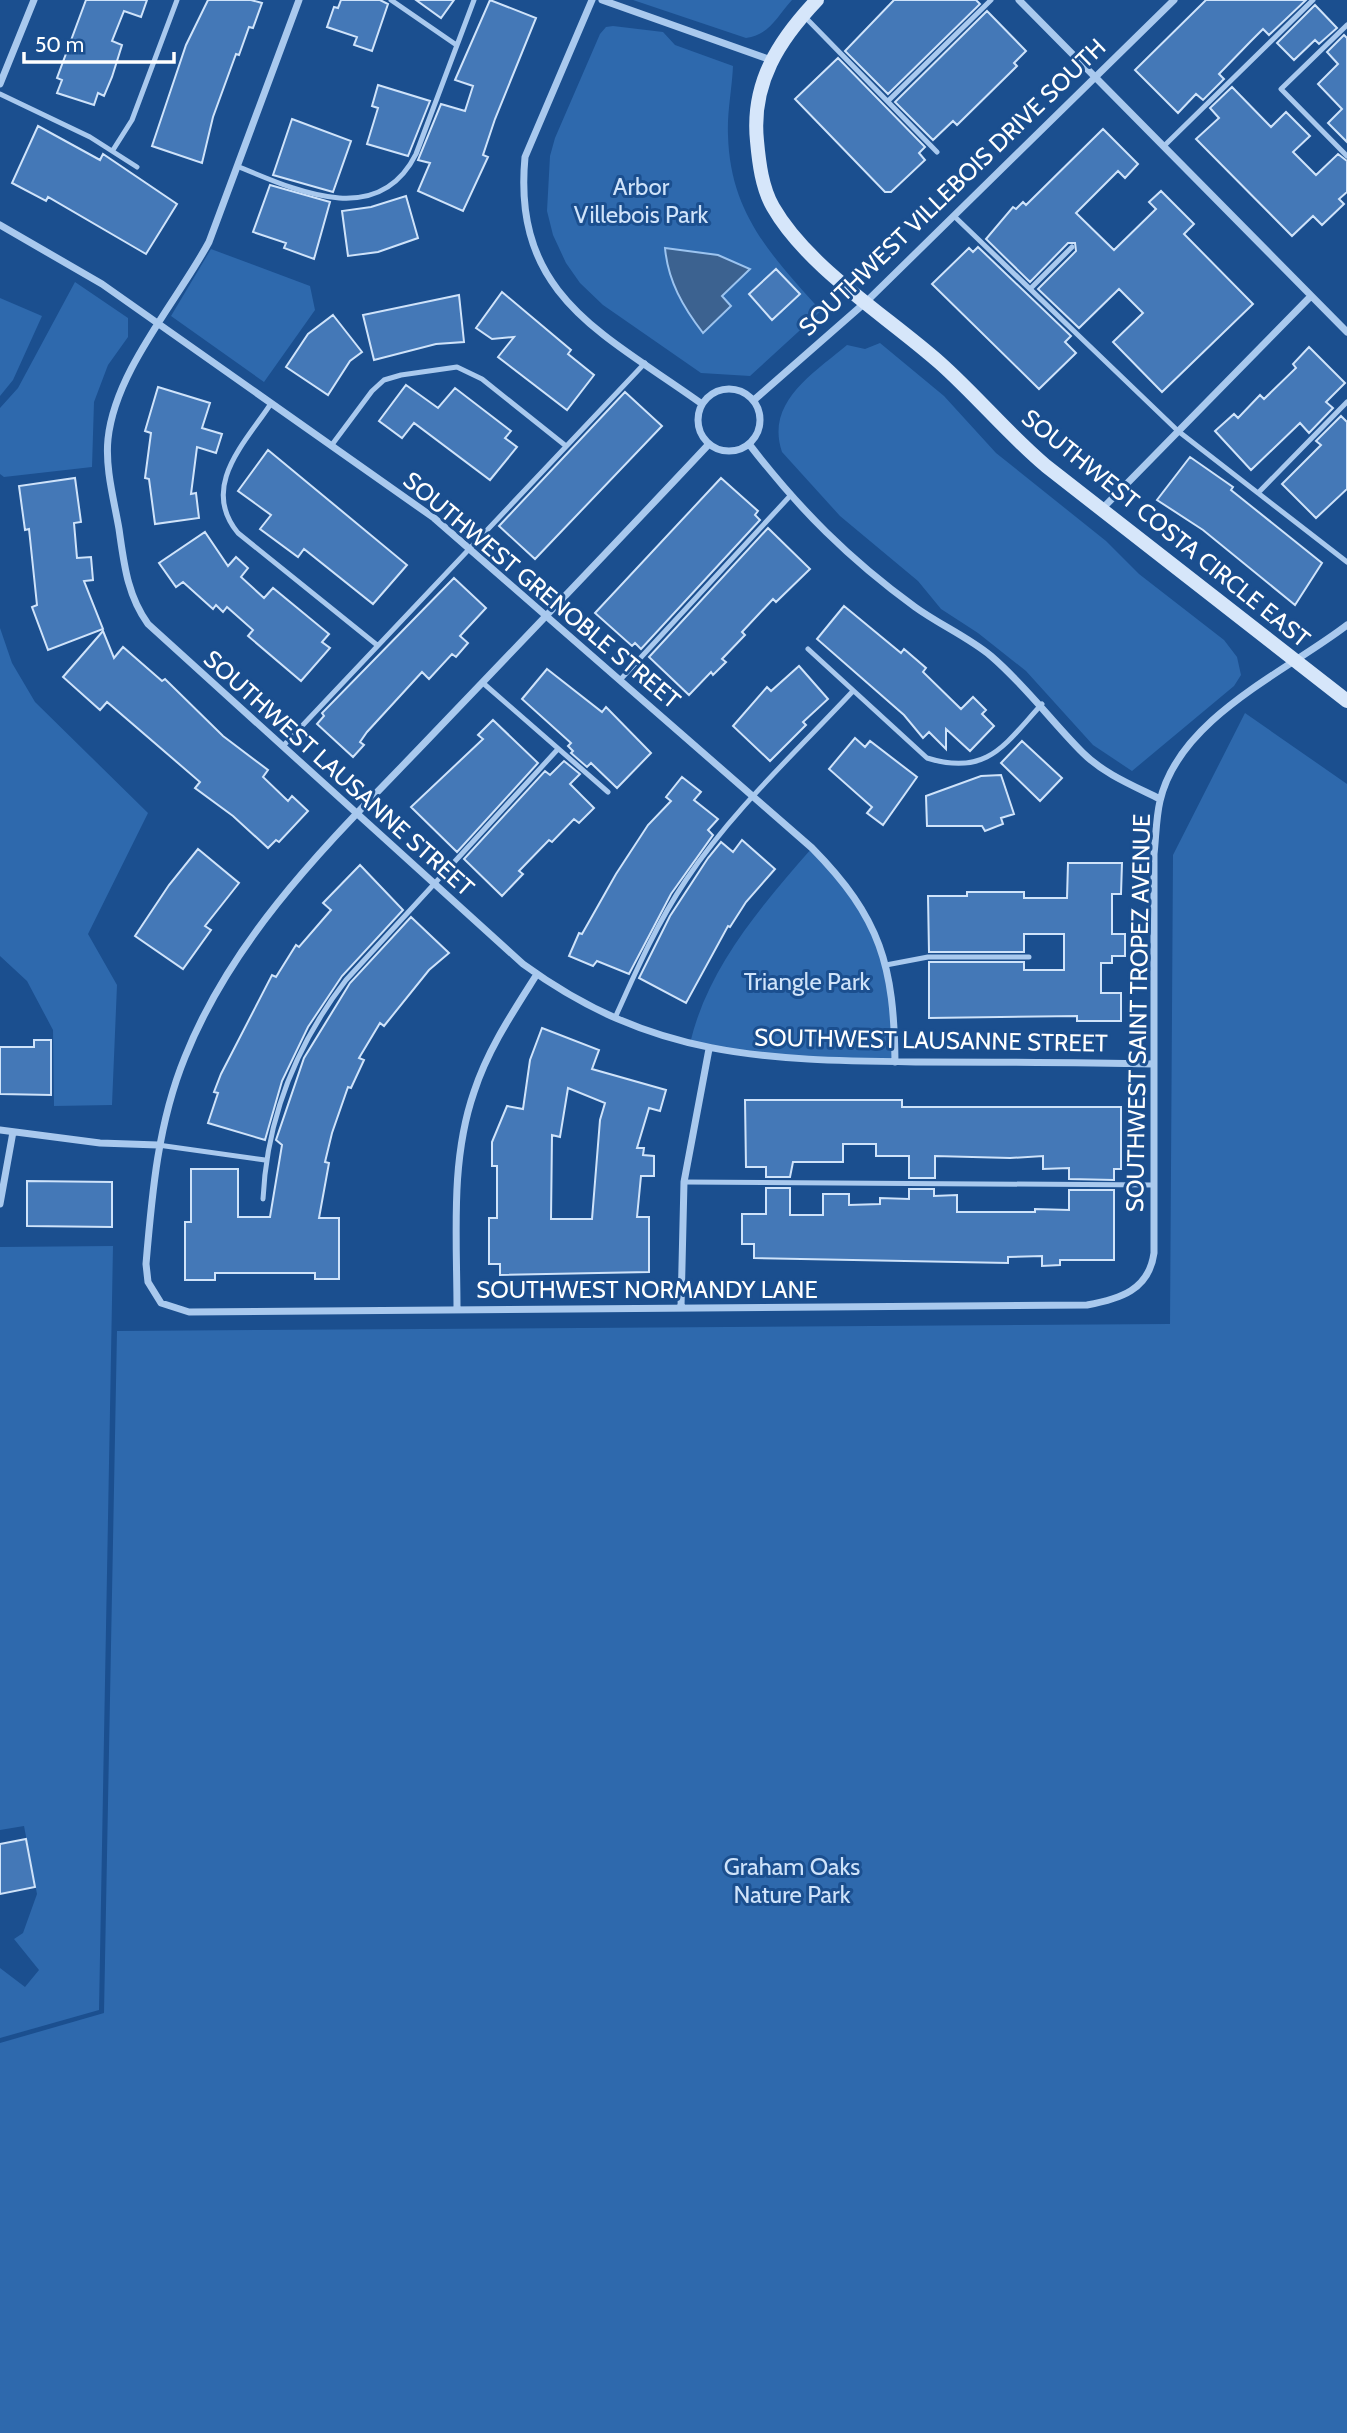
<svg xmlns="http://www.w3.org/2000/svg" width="1347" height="2433" font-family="Cabin,sans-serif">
<rect width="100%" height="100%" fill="#1b4f8f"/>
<path fill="#2e69ad" d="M633,0H792C777,16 770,35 746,38Z
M613,26L663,32L675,45L733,66C732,89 727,112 728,135C730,214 772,256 821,311L750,376L701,373L603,305L580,283L566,263L553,235L547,211L550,156L555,138L600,34L606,27Z
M211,249L310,286L315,310L264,382L171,316Z
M75,282L128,318V337L108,365L94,402L92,467L4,477L0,474V408L18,388Z
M0,298L42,316L13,380L0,396Z
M880,343L944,396L996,453L1106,541L1139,574L1224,640L1237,657L1241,675L1234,686L1132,771L1093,745L1026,671L978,633L941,609L918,581L840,516L782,452C765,402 814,373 847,345L865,349Z
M0,628L12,663L35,702L148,813L88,934L117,985L112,1105L54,1106L53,1030L27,981L0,956Z
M1245,713L1347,784V2433H0V2043L104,2013L117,1331L1170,1324L1173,855Z
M812,848L863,907L890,984L895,1062L796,1061L690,1044C707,968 762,905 812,848Z
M113,1246L99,2010L0,2038V1968L25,1987L39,1970L14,1939L23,1933L37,1894L24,1826L0,1830V1247Z"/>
<path fill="#3c6290" stroke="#9cc4f0" stroke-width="2" d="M665,248L718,255L750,269L722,296L731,306L703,333C683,307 668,281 665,248Z"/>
<path fill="#4478b7" stroke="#cfe3fa" stroke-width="2" fill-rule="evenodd" d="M86,0H147L141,17L124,11L112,41L122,45L112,77L104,96L98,93L94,105L57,93L62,80L57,78Z
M208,0H251L262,3L253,28L249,27L239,55L236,54L213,117L202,163L152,146L186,45Z
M341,0H380L388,4L372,51L354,45L357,37L327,27L334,7L338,8Z
M416,0H454L441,18Z
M490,0L536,18L495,119L483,155L488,157L463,211L418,191L430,163L418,160L441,104L465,111L473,86L455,80Z
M894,0H976L980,4L888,94L845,51Z
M1206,0H1306L1269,35L1263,29L1251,41L1219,74L1224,79L1203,100L1196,94L1178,113L1135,70Z
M1315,5L1337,28L1319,44L1315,40L1294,60L1277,43Z
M987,11L1026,51L1014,63L1017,66L957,125L953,121L933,140L895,102Z
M1344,35L1347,38V142L1328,123L1342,109L1318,84L1338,64L1327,52Z
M838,58L925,147L919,153L925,160L891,192H885L795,99Z
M378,85L430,101L408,156L367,144L378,108L372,106Z
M1232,87L1271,127L1286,112L1310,136L1293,152L1316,175L1338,154L1347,161V192L1339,199L1344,204L1322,225L1313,216L1292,236L1196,139L1219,118L1210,108Z
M292,119L351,141L333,192L273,175Z
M38,126L100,160L103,154L177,204L146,254L48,197L46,201L12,183Z
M1103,129L1138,164L1125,178L1118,171L1076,213L1114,250L1156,209L1149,202L1161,191L1194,224L1184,234L1253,304L1162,392L1113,342L1143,313L1119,289L1079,328L1038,289L1076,251L1075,243H1068L1030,282L986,239L1013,207L1016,209L1023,202L1026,205Z
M270,185L330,202L314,259L284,248L286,243L253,232Z
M406,196L418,238L378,252L348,256L342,211L371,207Z
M978,247L1071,336L1065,342L1076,353L1039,389L932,284L969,248L973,252Z
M776,269L800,294L772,320L749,294Z
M502,292L571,350L568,354L594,375L567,410L498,357L514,337L492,339L476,328Z
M459,295L464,342L436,344L374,360L363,315Z
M333,315L362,352L350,361L328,395L286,367L308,334Z
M1309,347L1345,383L1326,402L1333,408L1309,433L1300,423L1251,470L1215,431L1234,414L1238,418L1260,395L1264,399L1296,368L1293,364Z
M406,385L438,408L455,388L511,431L505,438L517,447L490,480L414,423L402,438L379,421Z
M158,387L210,403L202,428L222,434L216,453L197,447L191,494L196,493L199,518L155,524L149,479L145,478L151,433L145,431Z
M625,392L662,426L535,559L499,526Z
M1341,416L1347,422V489L1316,518L1282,484L1321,445L1316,441Z
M268,450L407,565L373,604L304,549L298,557L260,529L271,515L238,491Z
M1190,457L1233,487L1231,490L1322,563L1295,605L1203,530L1157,500Z
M75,478L81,522L74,523L77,558L91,557L93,580L84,581L103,629L48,650L32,607L37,605L29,529L25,530L19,486Z
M721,478L758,511L755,515L760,520L641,649L635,643L632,646L595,613Z
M768,528L810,569L776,602L773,599L742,632L745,635L722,659L726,662L713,675L711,672L689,695L649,657Z
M205,532L228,566L236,557L248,568L241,577L264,598L273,588L329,634L322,642L330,648L301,681L248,636L253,630L227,607L223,612L216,605L213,609L183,582L176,587L159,563Z
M454,578L486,608L460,636L468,643L456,657L452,654L429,679L422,672L367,732L360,742L364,745L353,757L317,724L324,716L322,713Z
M844,606L901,653L904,649L926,668L923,672L961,709L973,697L986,710L982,714L994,726L970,751L946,729V749L929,732L923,738L904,715L817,639Z
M103,631L114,658L123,647L162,681L165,679L223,736L268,770L263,777L288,801L292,796L308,811L279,842L276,840L268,848L233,816L195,788L200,782L107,702L100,710L63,677Z
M799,666L828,699L803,722L806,725L770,761L733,726L767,687L771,691Z
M547,669L602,712L606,707L651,753L617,788L591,763L587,767L571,753L573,751L568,746L571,743L522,699Z
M493,720L538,763L457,852L411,807L483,739L478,735Z
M855,738L865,747L870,741L917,777L883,825L867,813L872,807L829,769Z
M1022,741L1062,778L1040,801L1001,763Z
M564,761L580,774L570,784L594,808L579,823L574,819L552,842L549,840L519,871L523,874L502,896L464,859L545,771L550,775Z
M1001,775L1014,814L1001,818L1003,824L985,831L982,826H927L926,796L981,776Z
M682,777L701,792L694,800L718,819L708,830L713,835L671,894L629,974L597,961L593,966L569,956L579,933L582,934L616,874L648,825L671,801L666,797Z
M742,840L775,869L746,902L730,927L728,926L686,1003L639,978L670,916L708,858L721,842L733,852Z
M198,849L239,883L205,926L211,930L183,969L135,936L169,885Z
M1068,863H1122L1121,894H1112V934H1125V956H1112V963H1101V993H1121V1021H1077V1016L929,1018V962H1024V970H1064V934H1024V952H929L928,896H967V892H1024V898H1067Z
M360,865L403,910L342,976L308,1027L282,1081L265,1140L208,1123L218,1093L214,1092L221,1074L272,975L276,977L296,945L299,947L331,910L323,903Z
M411,917L449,953L429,970L384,1026L380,1023L359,1058L364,1060L351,1088L348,1087L332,1133L325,1162L329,1163L319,1218H339V1279H315V1273H215V1280H185V1222H191V1169H238V1217H270L282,1145L276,1140L304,1058L350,983Z
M542,1028L599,1050L592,1069L666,1090L660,1111L649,1108L637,1148H644L643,1155L654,1156V1176H641L637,1217H649V1272L500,1275V1264H489V1218H497V1166H492V1142L507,1106L523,1109L530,1060ZM568,1088L605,1103L600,1120L592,1219H551L552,1135L560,1137Z
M34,1040H51V1095L0,1094V1047H34Z
M745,1100H902V1107H1121V1169H1114V1180L1069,1179V1168L1043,1169V1156L1010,1158L935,1156V1178H909V1156H876V1144H843V1162H793L790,1177H766V1167H746Z
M27,1181L112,1182V1227L27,1226Z
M766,1188H790V1215H823V1194H849V1205L880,1204V1198L909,1199V1189H934V1196L957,1195V1212H1035V1209L1069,1210V1190H1114V1260H1060V1265L1042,1266V1256L1008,1257V1263L754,1258V1244H742V1214H766Z
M26,1839L35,1887L0,1894V1844Z"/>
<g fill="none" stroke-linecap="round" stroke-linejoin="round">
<path stroke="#a9c9ee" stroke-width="5" d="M391,0L455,44
M805,17L937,152
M1347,25L1281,89L1347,156
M0,94L90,137L137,167
M888,101L991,0
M1164,146L1313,0
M113,150L132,120L177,0
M237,166C295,190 378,230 416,154L474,0
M954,216L1178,431L1347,562
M1030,289L1072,247
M270,405C244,444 200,487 238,533L377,645
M331,446L372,391L384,380L401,375L457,367L482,379L566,446
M1258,493L1347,402
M808,649L927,758C988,777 1005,744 1042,704
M620,680L790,496
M483,683L608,792
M284,745L645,363
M886,965L928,957H1029
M615,1018C636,971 657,923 686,880C732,811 796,752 853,691
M158,1145L265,1160
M684,1182L1154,1185
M263,1199C267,1117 296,1045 346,980L558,749"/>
<path stroke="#a9c9ee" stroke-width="7" d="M299,0L209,242C176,303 115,371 108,439C105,468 114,500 119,529C124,563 127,595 148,624L523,964C653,1059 765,1060 918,1062C996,1062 1075,1062 1153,1064
M592,0L525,157C512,296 603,333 702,404
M602,0L771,60
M1019,0L1347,332
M0,84L34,0
M0,225L102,284L434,518L812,848C881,918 894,966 895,1062
M698 420a31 31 0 1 1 62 0a31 31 0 1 1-62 0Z
M754,400L867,301L1174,0
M709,444C618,541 527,636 435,732C340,832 237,927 185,1057C158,1123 152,1193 146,1264L148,1282L161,1303L189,1312L1087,1305C1120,1299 1149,1290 1154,1253V854C1156,837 1156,818 1160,801C1179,718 1286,672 1347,625
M749,444C799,509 849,559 915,607C940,625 968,637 991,656C1026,686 1051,721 1083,753C1104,774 1134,786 1160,799
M1102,509L1311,296
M0,1130L100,1143L158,1145
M0,1204L13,1132
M681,1307L684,1182L709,1049
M457,1309C457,1237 450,1161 474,1092C488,1049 513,1012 537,974"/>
<path stroke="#d6e6fa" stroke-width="14" d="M817,0C779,40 751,83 757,141C759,163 762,188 773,207C808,268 887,316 940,363C977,396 1008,434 1046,466L1347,701"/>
</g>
<g text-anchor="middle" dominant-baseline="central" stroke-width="6" stroke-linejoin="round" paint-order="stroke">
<g font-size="24" fill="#cfe3fa" stroke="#1b4f8f">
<text x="641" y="186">Arbor<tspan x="641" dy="28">Villebois Park</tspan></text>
<text x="807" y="981">Triangle Park</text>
<text x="792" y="1866">Graham Oaks<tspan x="792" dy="28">Nature Park</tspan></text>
</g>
<g font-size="24" fill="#fff" stroke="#1b4f8f">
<text transform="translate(952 187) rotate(-44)">SOUTHWEST VILLEBOIS DRIVE SOUTH</text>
<text transform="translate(1166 528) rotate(39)">SOUTHWEST COSTA CIRCLE EAST</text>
<text transform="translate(542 590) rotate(40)">SOUTHWEST GRENOBLE STREET</text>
<text transform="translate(339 773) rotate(42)">SOUTHWEST LAUSANNE STREET</text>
<text transform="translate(1138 1013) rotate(-89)">SOUTHWEST SAINT TROPEZ AVENUE</text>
<text transform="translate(931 1040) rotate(1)">SOUTHWEST LAUSANNE STREET</text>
<text x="647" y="1289">SOUTHWEST NORMANDY LANE</text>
</g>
</g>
<path d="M24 52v10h150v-10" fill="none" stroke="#ffffff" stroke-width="3.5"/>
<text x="35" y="52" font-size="21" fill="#ffffff" stroke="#1b4f8f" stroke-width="5" paint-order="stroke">50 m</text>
</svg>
